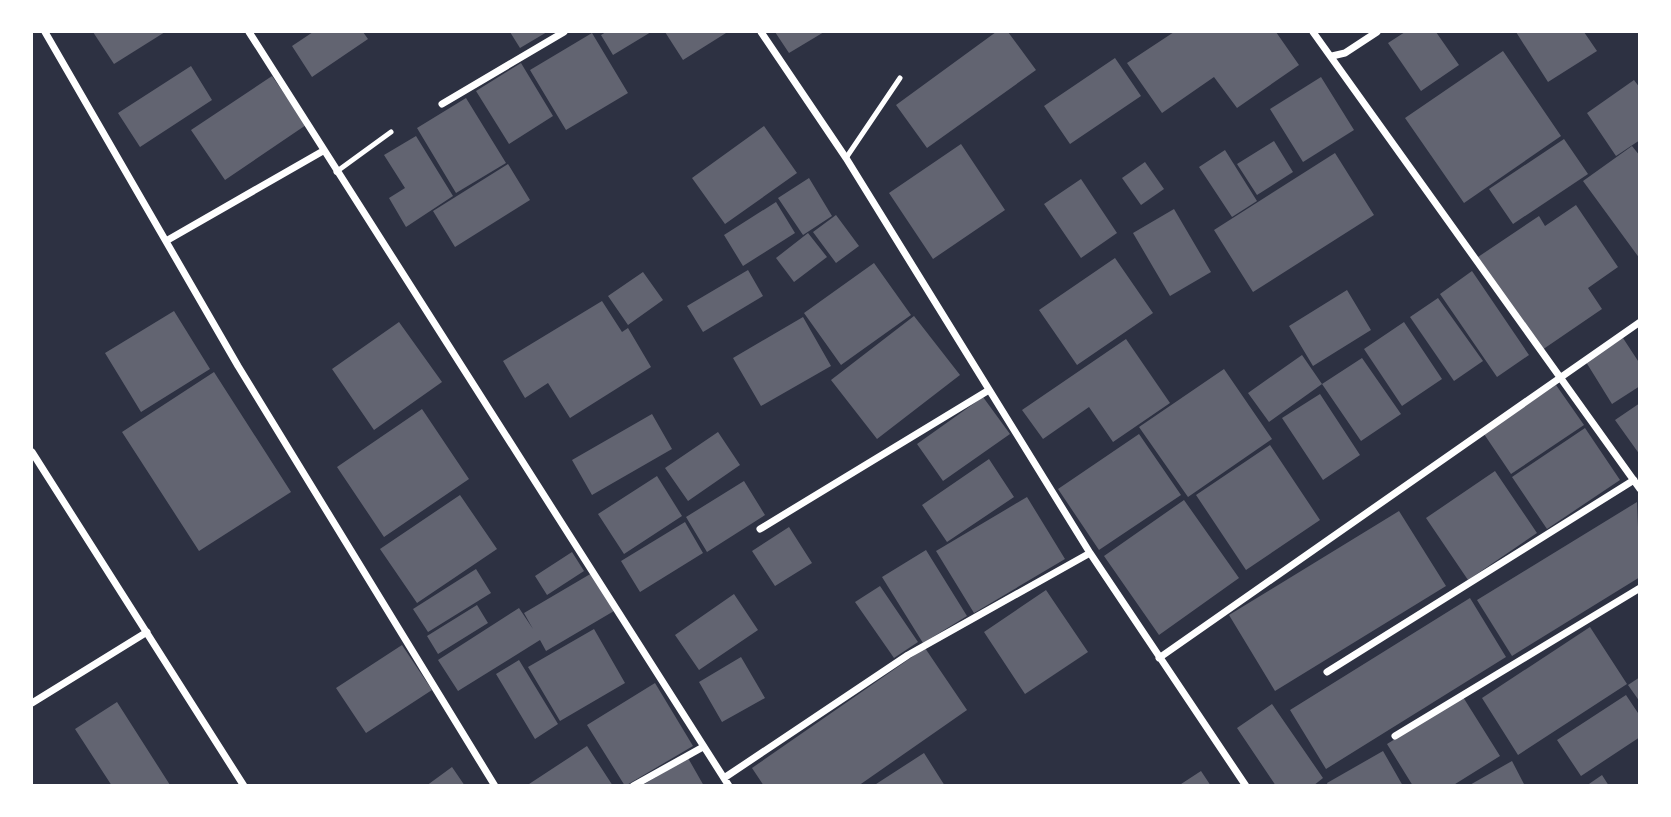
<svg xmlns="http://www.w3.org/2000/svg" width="1671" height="817" font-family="'Source Serif 4',serif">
<rect width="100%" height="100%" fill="#2d3142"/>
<path fill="#626471" d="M93,32H165L114,64Z
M313,32H363L368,39L312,77L292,46Z
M510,32H547L520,48Z
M606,32H651L613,55L601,35Z
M665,32H725L726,33L683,60Z
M775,32H824L789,53Z
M996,32H1008L1036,70L927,148L896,105Z
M1174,32H1276L1299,65L1237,108L1214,77L1162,113L1127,63Z
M1405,32H1436L1459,65L1421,91L1388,43Z
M1516,32H1584L1597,51L1548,82Z
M592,33L628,93L566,130L530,70Z
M1503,51L1561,136L1464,203L1405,118Z
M1115,58L1141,96L1070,144L1044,106Z
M521,63L553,116L509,144L476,91Z
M191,66L212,100L140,147L118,113Z
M272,76L306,125L225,180L191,130Z
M1321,77L1354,130L1303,162L1270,109Z
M1634,80L1640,88V140L1616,156L1587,113Z
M466,98L506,163L456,193L417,128Z
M764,126L797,173L725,224L692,178Z
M416,136L453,196L406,227L389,198L405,188L384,155Z
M1564,139L1588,174L1513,224L1489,189Z
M1274,141L1293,172L1257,195L1237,164Z
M961,144L1005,210L933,259L889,193Z
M1632,146L1640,156V259L1583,181Z
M1225,150L1257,201L1232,217L1199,167Z
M1335,153L1374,215L1253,292L1214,230Z
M1145,162L1164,189L1141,205L1122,178Z
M508,164L530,200L455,247L433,211Z
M809,178L832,216L803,235L778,198Z
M1081,179L1117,233L1081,258L1044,204Z
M776,202L795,233L743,266L724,235Z
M1576,205L1618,267L1588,288L1602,309L1542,350L1478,257L1539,216L1545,226Z
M1174,209L1211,272L1170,296L1133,233Z
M836,215L859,246L836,263L813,232Z
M808,233L827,257L794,282L776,258Z
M1115,258L1153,313L1077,365L1039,310Z
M874,263L911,315L841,365L804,313Z
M748,270L763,296L703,332L687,306Z
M1472,271L1529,355L1497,377L1440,294Z
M643,272L663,300L628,325L608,296Z
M1347,290L1371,330L1313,366L1289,326Z
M1438,298L1483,361L1454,381L1410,317Z
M602,301L622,332L628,328L651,367L570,418L548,383L525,398L503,361Z
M174,311L210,369L141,412L105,353Z
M914,316L960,375L877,439L831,380Z
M803,317L831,366L761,406L733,358Z
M399,322L442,382L374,430L332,369Z
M1404,322L1442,379L1402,406L1364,349Z
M1623,338L1640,364V386L1612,404L1586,362Z
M1126,339L1170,403L1113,442L1089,407L1043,439L1022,410Z
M1302,355L1322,384L1269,422L1248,393Z
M1362,358L1401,414L1361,441L1322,384Z
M1224,369L1272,439L1188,497L1139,427Z
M214,372L291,492L199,551L122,432Z
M1556,385L1584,425L1511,474L1484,434Z
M1320,394L1360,455L1323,480L1282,418Z
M983,397L1010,434L943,481L917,444Z
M1640,403V455L1615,420Z
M422,409L469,479L384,537L337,467Z
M652,414L672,449L592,495L572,460Z
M1585,428L1620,480L1547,529L1512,477Z
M718,432L740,465L688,501L665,468Z
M1139,434L1181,495L1099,550L1058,489Z
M1270,445L1320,520L1246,570L1196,495Z
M989,459L1014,497L947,542L922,505Z
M1495,471L1537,533L1468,580L1426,518Z
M657,476L682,516L624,554L598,514Z
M744,481L765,515L707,552L686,517Z
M460,495L497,549L417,603L380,549Z
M1027,497L1065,559L974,613L936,551Z
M1184,500L1239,578L1159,635L1104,556Z
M1637,502L1640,577L1512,656L1477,600Z
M1399,511L1446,586L1275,691L1229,615Z
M685,522L703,553L640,592L621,561Z
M789,527L812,563L775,586L752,551Z
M926,550L967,616L923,643L882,577Z
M572,552L584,571L547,595L535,576Z
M476,569L491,593L428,632L413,609Z
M592,573L614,611L546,651L540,640L458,691L438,660L519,608L533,629L524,613Z
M880,586L918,642L894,658L855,602Z
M1046,590L1088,652L1025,694L984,632Z
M734,594L758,630L699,670L675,635Z
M1470,598L1506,657L1326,769L1290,710Z
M477,605L488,623L438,654L427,636Z
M1590,627L1627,684L1518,755L1482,698Z
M594,629L625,683L560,721L528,667Z
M402,645L432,690L366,733L336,688Z
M925,648L967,710L858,786H764L752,768Z
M741,657L765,698L722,722L699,682Z
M519,660L558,724L535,739L496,674Z
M1640,677V702L1628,685Z
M655,683L693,746L625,786L587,725Z
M1626,695L1640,716V737L1581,776L1557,740Z
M1463,697L1500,756L1452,786H1413L1387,744Z
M117,702L170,785L168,786H112L75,729Z
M1272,704L1323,778L1313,786H1276L1237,728Z
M587,746L613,786H526Z
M1383,751L1403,786H1328L1327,783Z
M924,753L945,786H873Z
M688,758L704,786H641Z
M1512,761L1525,786H1468Z
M452,767L465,786H426Z
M1201,771L1211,786H1178Z
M1602,775L1609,786H1586Z"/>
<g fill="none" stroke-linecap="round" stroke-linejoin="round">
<path stroke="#fff" stroke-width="5" d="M846,158L900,78
M336,172L391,132"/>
<path stroke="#fff" stroke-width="7" d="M45,32L238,366L495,786
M249,32L729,786
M761,32L846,158L1090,553L1246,786
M1313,32L1640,489
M1332,56L1345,53L1377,32
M442,104L564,32
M166,241L323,151
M32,452L244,786
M760,529L989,390
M1159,658L1640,322
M1327,672L1634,480
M32,703L147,632
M1395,736L1640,588
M724,778L908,655L1090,553
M633,786L703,747"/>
</g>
<rect width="1671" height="817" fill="none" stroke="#ffffff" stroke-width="66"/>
</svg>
